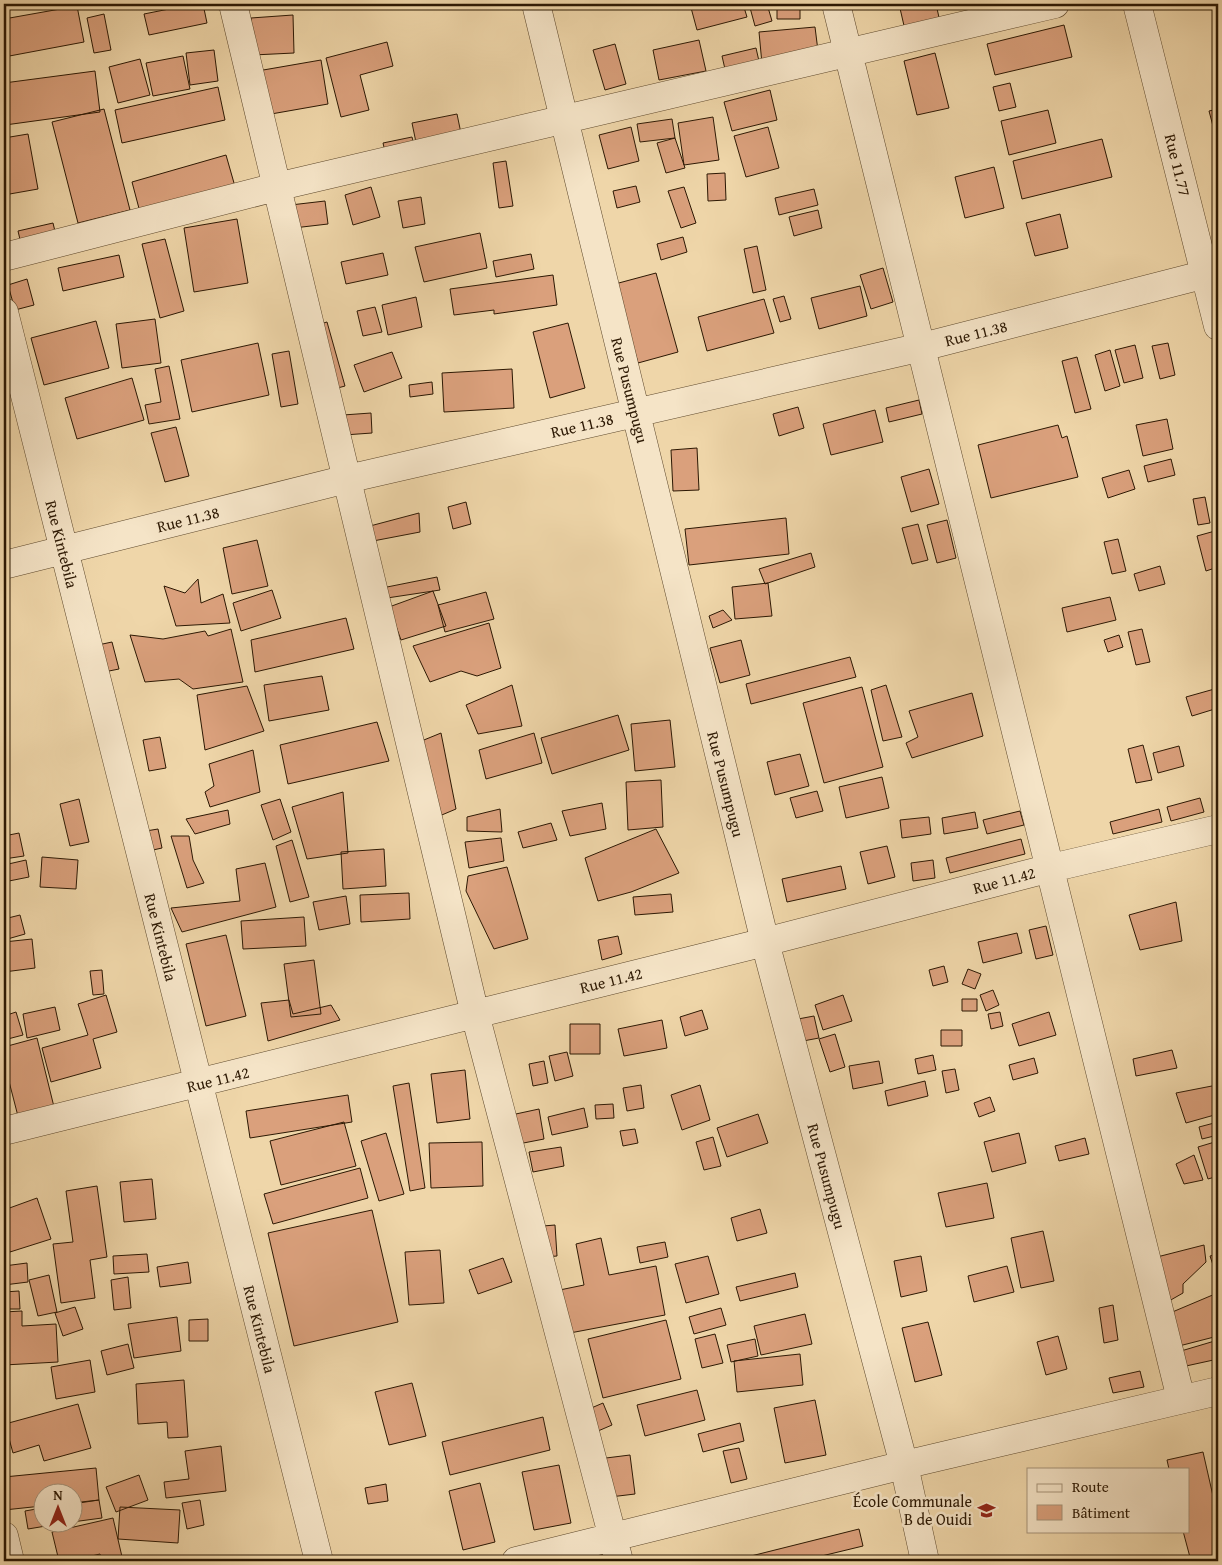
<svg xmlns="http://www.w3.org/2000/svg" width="1222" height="1565" font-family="'Gentium Book Plus',serif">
<rect width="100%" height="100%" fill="#efd6a9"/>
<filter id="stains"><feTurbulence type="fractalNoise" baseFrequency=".004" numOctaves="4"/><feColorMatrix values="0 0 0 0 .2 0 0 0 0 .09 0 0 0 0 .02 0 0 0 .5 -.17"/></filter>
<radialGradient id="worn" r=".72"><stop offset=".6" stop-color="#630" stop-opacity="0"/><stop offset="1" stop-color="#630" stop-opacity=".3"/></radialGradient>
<path fill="#daa07c" stroke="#2c1803" d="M178,4H203L207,23L149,35L144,14L179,7Z
M690,4H743L747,17L697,30Z
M749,4H767L772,21L755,26Z
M777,4H800V19H777Z
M899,4H936L940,22L905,30Z
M77,6L84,42L4,57V19Z
M104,14L111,50L94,53L87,18Z
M293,15L294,53L253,55L251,18Z
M1064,25L1072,57L995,75L987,44Z
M815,27L819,59L762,64L759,32Z
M699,40L706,71L659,80L653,50Z
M387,42L393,66L360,75L369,110L341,117L326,58Z
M615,44L626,84L605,90L593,50Z
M756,48L761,70L727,78L722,56Z
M214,50L218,81L190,85L186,53Z
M935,53L949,108L917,115L904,61Z
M183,56L190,89L153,96L146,63Z
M140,59L150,95L118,103L109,67Z
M321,60L328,104L254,117L246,73Z
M95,71L100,112L5,125L4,83Z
M1010,83L1016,107L999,111L993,87Z
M218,87L225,120L122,143L115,110Z
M770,90L777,120L732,131L724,102Z
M104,109L130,210L78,223L52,122Z
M1218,109V145L1209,111Z
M1048,110L1056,143L1009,155L1001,121Z
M457,114L463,143L418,152L412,123Z
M713,117L719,160L684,165L678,123Z
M672,119L675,138L640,142L637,124Z
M631,127L639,161L608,169L599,135Z
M768,127L779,168L746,177L734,136Z
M28,134L38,189L4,195V138Z
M412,137L416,153L387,160L383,143Z
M675,138L685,168L666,173L657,143Z
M1102,139L1112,177L1022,199L1013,161Z
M226,155L236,190L141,216L132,182Z
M506,161L513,206L499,208L493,163Z
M994,167L1004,208L965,218L955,177Z
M725,173L726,200L708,201L707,174Z
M636,186L640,202L617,208L613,191Z
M371,187L380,217L353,225L345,195Z
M684,187L696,223L681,228L668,191Z
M814,189L818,205L779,215L775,198Z
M421,197L425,224L403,228L398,201Z
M325,201L328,224L285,229L282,206Z
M818,210L822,228L794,236L789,217Z
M1060,214L1068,248L1035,256L1026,223Z
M237,219L248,283L194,292L184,228Z
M53,223L58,244L23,252L18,231Z
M480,233L487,268L424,282L415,247Z
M683,237L687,252L661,260L657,244Z
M165,239L184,311L160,318L142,244Z
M757,246L766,290L753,293L744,249Z
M383,253L388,275L346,284L341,262Z
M531,254L534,269L496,277L493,261Z
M119,255L124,277L63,291L58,268Z
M883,268L893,302L871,309L860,275Z
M656,273L678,352L638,363L615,284Z
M553,275L557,305L494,314V310L454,315L450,289Z
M27,279L34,305L15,310L8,285Z
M860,286L867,316L819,329L811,298Z
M784,296L791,319L780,322L773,299Z
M416,297L422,327L388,335L382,305Z
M764,299L774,333L707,351L698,317Z
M375,307L382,332L363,336L357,311Z
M155,319L161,363L122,368L116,324Z
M96,321L109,368L44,385L31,338Z
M327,322L345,386L323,392L306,328Z
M568,323L585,388L550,398L533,332Z
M258,343L269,395L192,412L181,360Z
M1168,343L1175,375L1160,379L1152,346Z
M1135,345L1143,378L1124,383L1115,350Z
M1110,350L1120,386L1105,391L1095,355Z
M289,351L298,404L281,407L272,354Z
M392,352L402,378L364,392L354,365Z
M1077,357L1091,409L1075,413L1062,361Z
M169,366L180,419L149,424L145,405L161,402L155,369Z
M512,369L514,408L444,412L442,373Z
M132,378L144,420L77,439L65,398Z
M432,382L433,394L410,397L409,385Z
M919,400L922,414L889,422L886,408Z
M798,407L804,428L779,436L773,414Z
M875,410L883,442L831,455L823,424Z
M371,413L372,433L344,435L343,415Z
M1167,419L1173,449L1143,456L1136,425Z
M1058,425L1062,438L1067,436L1078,477L991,498L978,445Z
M176,427L189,476L165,482L151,433Z
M697,448L699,490L673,491L671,450Z
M1171,459L1175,475L1148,482L1144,466Z
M929,469L939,504L911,512L901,477Z
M1129,470L1135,489L1108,498L1102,478Z
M1205,497L1210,523L1198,525L1193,499Z
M466,502L471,524L453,529L448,507Z
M419,513L420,532L373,541L370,526Z
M786,518L789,554L689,565L685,529Z
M947,520L956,558L937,563L927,525Z
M918,524L928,560L912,564L902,528Z
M1215,531L1218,546V567L1206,571L1197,536Z
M1118,539L1126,571L1112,574L1104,542Z
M257,540L268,586L232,594L223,548Z
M811,553L815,567L765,584L759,569Z
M1160,566L1165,584L1139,591L1134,574Z
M437,577L440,590L387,598L382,588Z
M198,579L201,603L223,594L230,623L176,626L164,586L185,593Z
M768,583L772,616L735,619L732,587Z
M272,590L281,618L241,631L233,603Z
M433,591L446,626L401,640L389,607Z
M486,592L494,619L445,632L438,605Z
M1110,597L1116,620L1067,632L1062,608Z
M723,610L732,620L713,628L709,616Z
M346,618L354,649L255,672L251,640Z
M489,623L501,668L477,676L461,671L430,682L413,646Z
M231,629L243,682L193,689L179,679L145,682L130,635L163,639L205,631L208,636Z
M1142,629L1150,662L1136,665L1128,632Z
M1119,635L1123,647L1108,652L1104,640Z
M741,640L750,675L720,683L710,648Z
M112,642L119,669L104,672L98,645Z
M850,657L856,677L751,704L746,684Z
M322,676L329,710L269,721L264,685Z
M512,685L522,726L478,734L466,705Z
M886,685L902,737L883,741L871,690Z
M247,686L264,731L205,750L197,695Z
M862,687L883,767L824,783L803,703Z
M1218,688V708L1192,716L1186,697Z
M972,693L983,736L912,758L906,743L918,737L909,711Z
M618,715L629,750L552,774L541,738Z
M670,720L675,767L635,771L631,724Z
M377,722L389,761L288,784L280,745Z
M441,733L456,809L437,817L419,742Z
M534,733L542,763L486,779L479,750Z
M160,737L166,768L149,771L143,740Z
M1143,745L1152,780L1136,783L1128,749Z
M1179,746L1184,766L1158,773L1153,753Z
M253,750L260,792L210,807L205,792L214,786L209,764Z
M800,754L809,786L775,795L767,762Z
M882,777L889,808L846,818L839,787Z
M661,780L663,827L628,830L626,782Z
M817,791L823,811L796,818L790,798Z
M343,792L348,853L307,859L292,807Z
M1200,798L1204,812L1171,821L1167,807Z
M79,799L89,842L70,846L60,804Z
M280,799L291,832L273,840L261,805Z
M602,803L606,829L570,836L562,811Z
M500,809L502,832L467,831V817Z
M1159,809L1162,822L1113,834L1110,822Z
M228,810L230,824L195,834L186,819Z
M1020,811L1024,825L987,834L983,820Z
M975,812L978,828L944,834L942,818Z
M929,817L931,834L902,838L900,820Z
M551,823L557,840L523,848L518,832Z
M158,829L162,848L144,852L140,832Z
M656,829L679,873L631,892L598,901L585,858Z
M19,833L24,856L4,859V836Z
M171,836H189L193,860L204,883L187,888Z
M501,838L504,861L469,868L465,842Z
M1021,839L1025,854L950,873L946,858Z
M292,840L309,897L290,902L276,846Z
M887,846L895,877L868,884L860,852Z
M384,849L386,886L343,889L341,852Z
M42,857L78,860L76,889L40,887Z
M26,860L29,877L4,882V865Z
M933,860L935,878L913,881L911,863Z
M265,863L276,907L182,932L171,908L240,901L236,869Z
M841,866L846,889L787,902L782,879Z
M507,867L528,939L494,949L466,891L468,876Z
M409,893L410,919L361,922L360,895Z
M671,894L673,912L635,915L633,897Z
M346,896L350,924L319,930L313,902Z
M1176,902L1182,941L1140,950L1129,915Z
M20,915L25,934L4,940V919Z
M304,917L306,946L243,949L241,921Z
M1046,926L1053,955L1036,959L1029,930Z
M1017,933L1022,953L983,963L978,942Z
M226,935L246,1016L206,1026L186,944Z
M618,936L622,954L602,960L598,940Z
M32,939L35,968L4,972V942Z
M314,960L321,1014L291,1017L284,964Z
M944,966L948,982L933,986L929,970Z
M968,969L981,974L975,989L962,984Z
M102,970L104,994L93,995L90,971Z
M993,990L999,1005L986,1011L980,995Z
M106,995L117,1032L93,1039L101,1068L51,1082L42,1048L88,1035L78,1004Z
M843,995L852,1021L823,1030L815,1005Z
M962,999H977V1011H962Z
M289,1000L293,1014L331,1005L340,1020L268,1041L261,1003Z
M55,1007L60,1030L27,1038L23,1014Z
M702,1010L708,1029L685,1036L680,1017Z
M16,1012L23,1035L4,1040V1016Z
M1000,1012L1003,1026L991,1029L988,1014Z
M1049,1012L1056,1035L1019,1046L1012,1024Z
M814,1016L819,1038L803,1041L798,1019Z
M662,1020L667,1048L624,1056L618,1029Z
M570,1024H600V1054H570Z
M941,1030H962V1046H941Z
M835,1034L845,1067L830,1072L819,1039Z
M37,1038L56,1115L20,1124L4,1062V1047Z
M1172,1050L1177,1068L1136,1076L1133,1059Z
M567,1052L573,1076L555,1081L549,1056Z
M933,1055L936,1070L918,1074L915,1059Z
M1034,1058L1038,1073L1013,1080L1009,1065Z
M544,1061L548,1083L533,1086L529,1064Z
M879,1061L883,1083L853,1089L849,1066Z
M955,1069L959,1090L946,1093L942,1071Z
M465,1070L470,1119L437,1123L431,1074Z
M925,1081L928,1096L888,1106L885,1091Z
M409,1083L425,1188L410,1191L393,1086Z
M641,1085L644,1108L627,1111L623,1088Z
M700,1085L710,1120L682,1130L671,1095Z
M1217,1085L1218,1114L1186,1123L1176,1093Z
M348,1095L352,1122L250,1138L246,1111Z
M990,1097L995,1111L979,1117L974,1103Z
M613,1104L614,1118L596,1119L595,1105Z
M584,1108L588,1127L552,1135L548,1117Z
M539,1109L544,1139L508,1146L502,1117Z
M758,1114L768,1143L727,1157L717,1128Z
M344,1122L356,1166L281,1185L270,1141Z
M1218,1122V1135L1202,1139L1199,1127Z
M635,1129L638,1143L623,1146L620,1131Z
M386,1133L404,1194L379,1201L361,1141Z
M1019,1133L1026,1163L992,1172L984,1142Z
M713,1137L721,1166L704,1170L696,1142Z
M1085,1138L1089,1154L1059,1161L1055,1146Z
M1218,1141V1176L1208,1179L1198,1147Z
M482,1142L483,1186L431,1188L429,1143Z
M561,1147L564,1166L533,1172L529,1152Z
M1194,1155L1203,1180L1184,1184L1176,1164Z
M360,1168L368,1198L273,1224L264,1194Z
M152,1179L156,1219L124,1222L120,1182Z
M987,1183L994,1218L946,1227L938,1193Z
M97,1186L107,1257L90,1260L95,1298L61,1303L53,1244L73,1242L66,1191Z
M37,1198L51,1239L10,1252L4,1233V1210Z
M760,1209L767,1233L737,1241L731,1218Z
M372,1210L398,1322L294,1346L268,1233Z
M555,1225L557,1256L533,1258L531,1227Z
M1043,1231L1054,1281L1021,1288L1011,1238Z
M601,1238L609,1275L656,1266L665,1315L554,1336L545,1293L584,1285L576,1244Z
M665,1242L668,1257L640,1263L637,1247Z
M1204,1245L1206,1262L1183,1284V1293L1169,1301L1157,1257Z
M440,1250L444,1303L409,1305L405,1252Z
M147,1254L149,1272L114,1274L113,1256Z
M1218,1254V1280L1210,1256Z
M708,1256L719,1294L686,1303L675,1264Z
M921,1256L927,1291L901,1297L894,1261Z
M503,1258L512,1282L478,1294L469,1270Z
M188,1262L191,1283L160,1287L157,1267Z
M27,1263L28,1282L4,1285V1266Z
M1007,1266L1014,1292L974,1302L968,1276Z
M795,1273L798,1287L740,1301L736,1287Z
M49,1275L57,1312L38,1316L29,1280Z
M128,1277L131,1308L114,1310L111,1280Z
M19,1291L20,1309H4V1292Z
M1215,1294L1218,1303V1336L1179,1346L1170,1313Z
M1113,1305L1118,1340L1104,1343L1099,1308Z
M75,1307L83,1329L63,1336L55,1313Z
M721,1308L726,1325L694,1334L689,1317Z
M22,1311V1326L56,1324L58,1362L4,1365V1312Z
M805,1314L812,1344L761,1355L754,1326Z
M177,1317L181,1351L134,1358L128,1324Z
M208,1319V1341H189V1320Z
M666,1320L681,1379L603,1398L588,1339Z
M928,1322L942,1375L915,1382L902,1328Z
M715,1334L723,1363L702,1368L695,1339Z
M1058,1336L1067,1369L1046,1375L1037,1342Z
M755,1339L758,1356L731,1362L727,1345Z
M1218,1340V1359L1186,1366L1181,1351Z
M128,1344L134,1368L107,1375L101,1351Z
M800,1354L803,1385L737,1392L734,1361Z
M90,1360L95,1392L56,1399L51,1367Z
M1140,1371L1144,1387L1113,1393L1109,1378Z
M184,1380L188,1437L168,1438L167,1422L138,1424L136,1384Z
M412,1383L426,1436L389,1445L375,1392Z
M697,1390L705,1420L645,1436L637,1405Z
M815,1400L826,1455L785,1463L774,1408Z
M603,1403L612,1425L591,1434L582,1412Z
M78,1404L91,1448L44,1461L39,1445L13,1453L5,1424Z
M543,1417L550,1450L450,1475L442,1442Z
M740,1423L744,1441L703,1452L698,1434Z
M221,1446L226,1491L166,1498L164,1482L189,1479L185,1451Z
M739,1448L747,1479L731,1483L723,1451Z
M1203,1452L1218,1518V1561H1191L1183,1531H1188V1469H1169L1167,1460Z
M630,1455L635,1494L610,1497L606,1458Z
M559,1465L571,1523L534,1530L522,1472Z
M96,1468L99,1500L72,1503V1492H42V1506L4,1510V1477Z
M139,1475L148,1500L116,1512L106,1487Z
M480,1483L495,1542L463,1550L449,1491Z
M386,1484L388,1501L368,1504L365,1488Z
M99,1500L102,1518L72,1522V1504Z
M200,1500L204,1525L187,1529L182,1503Z
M120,1507L180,1510L178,1543L118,1539Z
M42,1508V1522H70L28,1529L25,1511Z
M113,1518L123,1561H102L100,1554L71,1561H59L52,1532Z
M859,1529L863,1546L801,1561H748L747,1557Z
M228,1557L229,1561H193V1560Z"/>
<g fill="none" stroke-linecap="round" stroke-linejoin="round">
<defs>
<path id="minor" d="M233,4L475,1014L619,1561
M536,4L765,942L904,1465L925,1561
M836,4L1181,1399
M1137,4L1218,326
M4,257L276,187L1055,4
M4,312L319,1561
M4,565L347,479L922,347L1218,271
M4,1131L765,942L1051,868L1218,829
M4,1536L10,1561
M516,1561L904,1465L1218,1391"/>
</defs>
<use href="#minor" stroke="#5d482c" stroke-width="29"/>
<use href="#minor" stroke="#f5e4c7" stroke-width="28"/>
</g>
<defs>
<symbol id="school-bare" viewBox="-9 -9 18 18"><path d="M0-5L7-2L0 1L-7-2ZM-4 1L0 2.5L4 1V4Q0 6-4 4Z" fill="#8f2418" stroke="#f5e4c7" stroke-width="2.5" paint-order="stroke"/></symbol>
</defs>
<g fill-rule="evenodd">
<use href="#school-bare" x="974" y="1498" width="25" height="25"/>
</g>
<g text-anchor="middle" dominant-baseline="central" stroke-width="5" stroke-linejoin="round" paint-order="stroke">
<g font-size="16" fill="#2c1803" stroke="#f5e4c7">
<text transform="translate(1178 165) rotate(76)">Rue 11.77</text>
<text transform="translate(976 333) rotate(-14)">Rue 11.38</text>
<text transform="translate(630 390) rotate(76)">Rue Pusumpugu</text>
<text transform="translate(582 425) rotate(-13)">Rue 11.38</text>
<text transform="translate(188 519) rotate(-14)">Rue 11.38</text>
<text transform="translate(62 544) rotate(76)">Rue Kintebila</text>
<text transform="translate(726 784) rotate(76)">Rue Pusumpugu</text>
<text transform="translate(1004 880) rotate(-15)">Rue 11.42</text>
<text transform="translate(161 937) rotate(76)">Rue Kintebila</text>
<text transform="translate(611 980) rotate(-14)">Rue 11.42</text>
<text transform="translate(218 1079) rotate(-14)">Rue 11.42</text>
<text transform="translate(827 1176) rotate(75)">Rue Pusumpugu</text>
<text transform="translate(260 1329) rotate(76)">Rue Kintebila</text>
</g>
<g font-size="16" fill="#2c1803" stroke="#f5e4c7" text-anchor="end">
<text x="972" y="1501">École Communale<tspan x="972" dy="18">B de Ouidi</tspan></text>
</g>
</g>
<rect width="1222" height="1565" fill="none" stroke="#efd6a9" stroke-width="20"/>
<rect x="5" y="5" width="1212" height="1555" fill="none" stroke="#2c1803" stroke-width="2.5"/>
<rect x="10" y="10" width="1202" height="1545" fill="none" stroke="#2c1803"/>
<rect x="1027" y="1468" width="162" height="65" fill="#f5e4c7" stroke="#a59279"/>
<rect x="1037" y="1484" width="25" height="8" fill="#f5e4c7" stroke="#a59279"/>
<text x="1072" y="1492" font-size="15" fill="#2c1803">Route</text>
<rect x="1037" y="1505" width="25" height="15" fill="#daa07c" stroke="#a59279"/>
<text x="1072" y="1518" font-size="15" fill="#2c1803">Bâtiment</text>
<g transform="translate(58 1508)"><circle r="24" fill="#f5e4c7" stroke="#a59279"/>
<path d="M0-4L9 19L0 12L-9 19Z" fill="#8f2418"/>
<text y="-8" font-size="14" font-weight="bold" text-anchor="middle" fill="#2c1803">N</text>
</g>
<rect width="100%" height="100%" filter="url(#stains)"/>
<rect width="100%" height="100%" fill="url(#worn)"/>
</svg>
